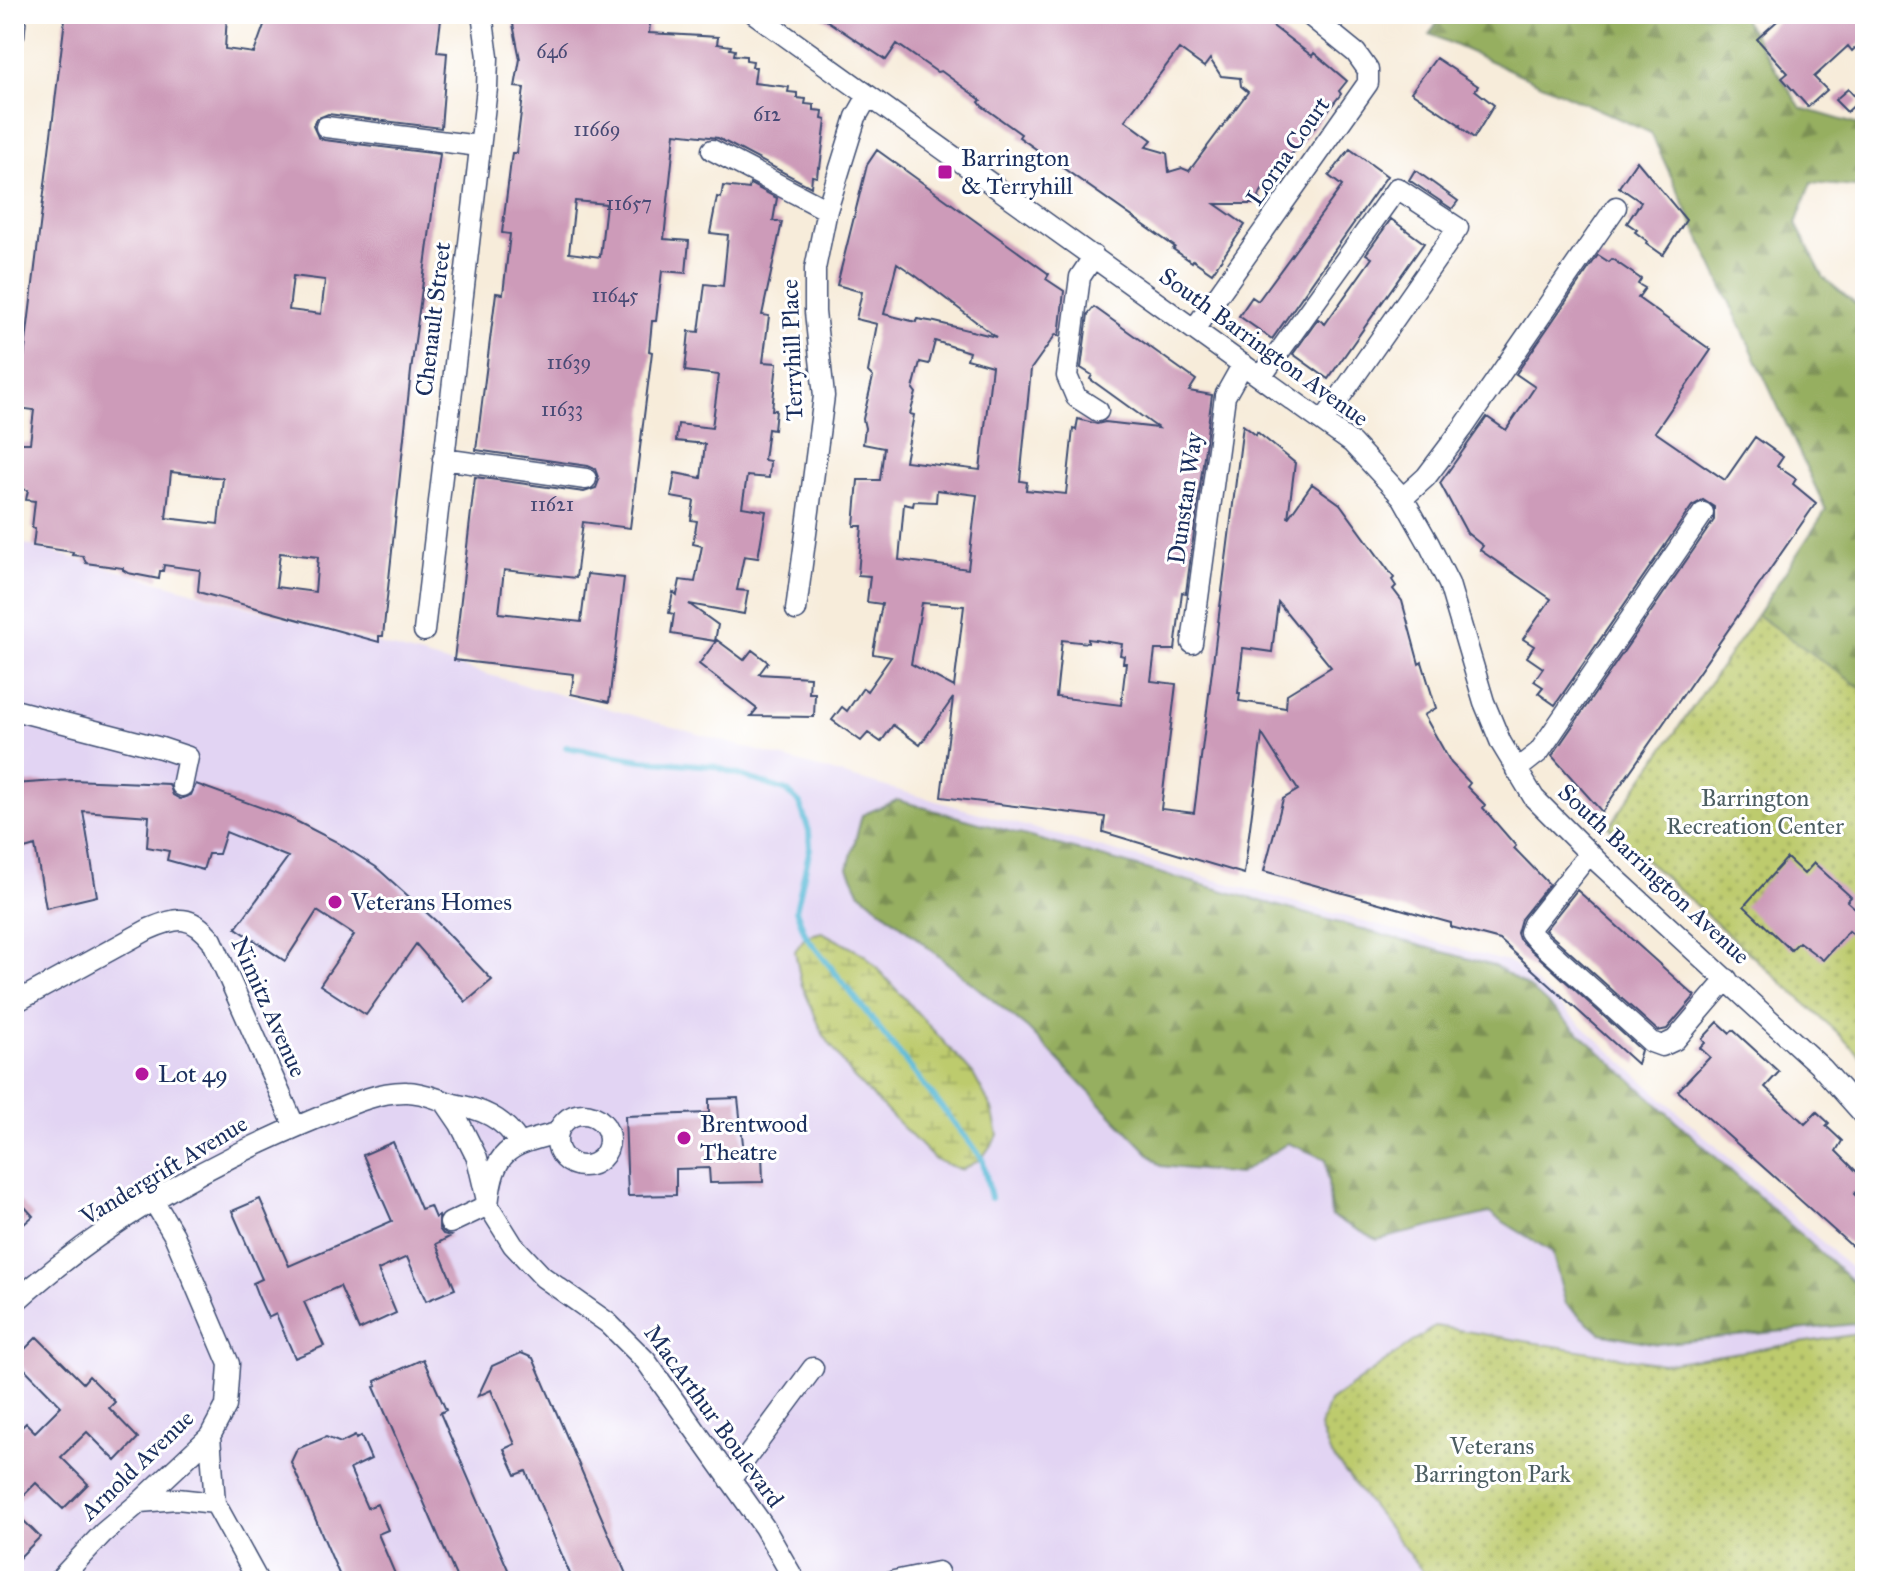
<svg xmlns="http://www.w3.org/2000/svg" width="1879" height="1595" font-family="'IM FELL Great Primer',serif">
<defs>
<pattern id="forest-firs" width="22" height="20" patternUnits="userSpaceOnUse" patternTransform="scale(2)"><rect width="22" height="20" fill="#96af60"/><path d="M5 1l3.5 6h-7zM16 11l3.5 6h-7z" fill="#7a8f52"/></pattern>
<pattern id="wetland-marsh" width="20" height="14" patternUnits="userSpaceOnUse" patternTransform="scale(2)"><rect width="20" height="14" fill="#bdcb6d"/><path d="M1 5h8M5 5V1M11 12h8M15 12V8" fill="none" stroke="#99a55d"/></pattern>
<pattern id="park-dots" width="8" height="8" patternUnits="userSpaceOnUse" patternTransform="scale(2)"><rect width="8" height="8" fill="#bdcb6d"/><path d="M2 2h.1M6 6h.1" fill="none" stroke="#99a55d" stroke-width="1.8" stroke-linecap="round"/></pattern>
</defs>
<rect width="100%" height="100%" fill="#fff"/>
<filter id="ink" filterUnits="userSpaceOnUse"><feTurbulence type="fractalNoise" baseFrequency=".0125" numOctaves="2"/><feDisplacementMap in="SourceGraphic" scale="16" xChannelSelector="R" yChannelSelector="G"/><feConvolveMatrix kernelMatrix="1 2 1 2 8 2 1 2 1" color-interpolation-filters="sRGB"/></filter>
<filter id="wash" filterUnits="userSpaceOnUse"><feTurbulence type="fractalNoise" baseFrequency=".006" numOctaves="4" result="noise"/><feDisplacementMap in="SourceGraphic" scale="32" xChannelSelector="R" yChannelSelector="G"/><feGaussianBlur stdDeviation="1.8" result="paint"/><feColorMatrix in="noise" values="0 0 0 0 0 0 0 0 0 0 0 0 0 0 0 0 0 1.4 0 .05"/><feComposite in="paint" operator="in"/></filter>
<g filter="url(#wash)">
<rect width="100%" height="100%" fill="#f7ecda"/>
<path fill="#e2d4f3" d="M14,541L1514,964L1865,1281V1333L1662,1364L1434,1326L1320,1427L1330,1453L1430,1581H14Z"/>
<path fill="url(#forest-firs)" stroke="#586f5f" stroke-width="2" d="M1443,14H1740L1801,108L1865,127V188L1811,183L1796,224L1824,278L1865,312L1856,389L1865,392V691L1757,615L1826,510L1651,133L1430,34Z
M897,800L1494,966L1530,988L1865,1293V1323L1657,1344L1600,1333L1566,1304L1552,1252L1489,1213L1377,1240L1331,1216L1326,1159L1288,1143L1239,1174L1161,1166L1028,1029L859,891L848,868L862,815Z"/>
<path fill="url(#wetland-marsh)" stroke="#6c7d66" stroke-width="2" d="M822,932L865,955L973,1074L992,1109L998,1135L982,1158L962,1170L935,1160L853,1077L823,1034L801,983L795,951L806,936Z"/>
<path fill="url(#park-dots)" stroke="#6c7d66" stroke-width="2" d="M1757,615L1865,691V1061L1837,1032L1609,827Z
M1435,1326L1662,1364L1865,1333V1581H1430L1330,1453L1320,1427L1329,1402Z"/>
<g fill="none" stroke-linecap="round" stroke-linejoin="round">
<path stroke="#58b9d7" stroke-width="6" d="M566,747L641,760L713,766L787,791L800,804L809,831L810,848L796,910L806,936L982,1158L991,1198"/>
</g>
<g id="blocks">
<path fill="#cd9bb9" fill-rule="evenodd" d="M68,14H227L225,49L254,53L268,14H435L434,18L441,19L437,52L447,53L441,128L328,114L316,119L313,126L318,137L324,140L440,154L411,371L383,636H379V642L202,593L198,591L200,570L164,565L163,571H160L159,579L128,573L123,570V568L86,563L83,556L72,555L73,552L33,546L35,529L32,528L35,501L26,500L28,490L14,488V455L17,443H30L34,410L18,408L65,19H67ZM293,276L325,280L321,314L289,310ZM171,472L223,478L218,524L166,518ZM280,553L318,557L315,592L276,587Z
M511,14H646L645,23H650L649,33L718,37L717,44L731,46L730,49L735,50L734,55L746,56V60L753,61L752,67H756L754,83L789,87L788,92L797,93V98L806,99L805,104L814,105V110L823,111L822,119L826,120L820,168L818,167L817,177L812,176L811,187L718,138L675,133L664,239L689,241L686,273L662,271L656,321H652L649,351L652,352L630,528L583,522L576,578L504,570L499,613L581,622L587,574L624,578L609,702L571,694L574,674L454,660L475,477L584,492L596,488L599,480L595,469L588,466L476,450L496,293L503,294L510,234L502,233L512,153H516L524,88L515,87L520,59ZM575,201L606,204L600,257L569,253Z
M817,14H1257L1312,56L1314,53L1347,81L1339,91L1341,94L1297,149L1280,165L1261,192L1259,197L1261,204H1215L1245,225L1212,273L1193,260L1192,262L1173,249L1175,247L1019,137L1021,134L982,106L979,102L981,100L941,71L937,72L897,44L886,60ZM1179,49L1204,67L1210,59L1221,76L1240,78L1241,86L1248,92L1189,171L1182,168L1169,172L1167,153L1146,147L1152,140L1125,120Z
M1785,14H1865V39L1852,51L1848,46L1814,77L1827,90L1808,107L1782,78L1788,73L1757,39Z
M1436,58L1478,86L1475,90L1494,105L1474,138L1459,126L1460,125L1411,92Z
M1848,89L1859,101L1847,112L1835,100Z
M1350,149L1387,176L1272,339L1239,316L1252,297L1258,301L1342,186L1329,176Z
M877,150L1049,274L1046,279L1064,291L1059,336L1056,334L1031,369L1020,481L1027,482L1026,490L1066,494L1073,429L1076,430L1078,419L1097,424L1105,422L1158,428L1090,379L1092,375L1081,368L1088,314L1094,307L1196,380L1189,391L1212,395L1186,593L1182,592L1175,650H1155L1151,681L1176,684L1161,809L1194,813L1243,425L1256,435L1257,432L1295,463L1288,518L1312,484L1340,504L1394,578L1392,580L1396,586L1393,589L1402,601L1419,664L1422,662L1436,708L1424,715L1451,763L1470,783L1467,787L1485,805L1483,808L1516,846L1514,848L1549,884L1521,919L1517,933L1519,939L1641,1050L1637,1064L1500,940L1451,927V923L1264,871L1283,799L1298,790L1262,734L1244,874L1103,832L1105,817L941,797L953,698L920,745L893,725L881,742L868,733L861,741L832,720L842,707L847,711L863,688L867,691L891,657L873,654V652L882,604L867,602L870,576L858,575L862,526H854L858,480H880L884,448L863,444L865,428L863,419L873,377L868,372L877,324L856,319L862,292L837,285L867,165ZM897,263L916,276L996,337L935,322L917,319L916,322L884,314ZM935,341L969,352L967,359L992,366L980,470L905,461L914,415L910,414L916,393L913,389L920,362L929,364ZM937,490L977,495L968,569L899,560L904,504L913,506L914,501L936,502ZM1278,602L1331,667L1287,694L1286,708L1239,701L1240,693H1238L1243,648L1272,652ZM922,603L964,606L954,687L911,664ZM1088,639L1122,644L1120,655L1124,656L1123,663H1126L1121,705L1056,697L1062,640L1088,643Z
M1637,161L1686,220L1663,255L1646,243L1647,241L1635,232L1637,230L1627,223L1641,202L1619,187Z
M1415,170L1458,201L1452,209L1409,180Z
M750,184L777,198L773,221L782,222L762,315L769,316L763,362L777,363L772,410H776L774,430L768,429L764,460L770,461L769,478L747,476L742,507L766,511L758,558L744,556L737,590L748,591L744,614L689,604L718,625L715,641L671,634L674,614L669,613L673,592L677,595L680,580L695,582L702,546L693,544L697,521L691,520L694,501L671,497L675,473L701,478L705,444L676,441L678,424L712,428L719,375L685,371L689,331L699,332L705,284L723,286L728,235L710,233L717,197L721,198L723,186L749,189Z
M1391,219L1424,243L1328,379L1293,354L1318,319L1325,324L1372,258L1366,254Z
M1598,255L1609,262L1612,259L1641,279L1638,284L1645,288L1638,298L1711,350L1655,432L1725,480L1755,437L1783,457L1777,466L1796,479L1793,484L1816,503L1602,812L1552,756L1714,520V507L1703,500L1692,506L1555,705L1538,693L1543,687L1534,681L1543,668L1527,657L1534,646L1523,639L1551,599L1480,550L1483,546L1467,533L1440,483L1487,417L1506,430L1535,387L1516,374Z
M717,640L744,660L752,650L768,662L759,674L810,677L809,693H815L814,717L751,716L757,709L699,664Z
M71,780L169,784L173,795L180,799L191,795L196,784L290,818L335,841L376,867L437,922L492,980L466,1002L416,944L366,1015L320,985L354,935L317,911L285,961L236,928L288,857L226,832L219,854H208L203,870L167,860L169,851L147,847L149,816L83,811L97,896L46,908L35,846L14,852V784Z
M1787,858L1804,874L1814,863L1851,897L1847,901L1865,917V925L1855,936L1849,931L1823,960L1799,942L1791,950L1744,906Z
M1577,890L1695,996L1667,1029L1658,1031L1545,930Z
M1718,1022L1730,1033L1733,1030L1779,1072L1765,1087L1805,1124L1817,1112L1829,1123L1826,1126L1842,1141L1836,1151L1865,1180L1854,1194L1865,1205V1258L1678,1091L1710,1057L1700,1048L1705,1043L1702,1039Z
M738,1098L744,1153H762L763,1182L710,1183L709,1168L676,1169V1195L628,1196L625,1116L709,1113V1099Z
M393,1142L421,1209L430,1206L435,1218L439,1216V1229L443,1234L451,1236L436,1244L455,1289L426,1301L407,1257L378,1270L396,1313L359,1330L340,1286L304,1302L324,1346L295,1358L276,1314L268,1318L258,1296L253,1283L262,1279L232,1211L260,1199L289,1266L392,1221L363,1155Z
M14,1195L33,1216L14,1233Z
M37,1337L83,1383L89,1376L115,1402L109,1408L138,1438L116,1461L87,1432L61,1457L88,1484L63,1509L36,1483L14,1505V1435L26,1423L35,1432L61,1406L15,1359Z
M521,1353L533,1358L629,1581H573L526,1471L516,1475L504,1449L515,1444L491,1390L478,1396L492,1366Z
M423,1359L446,1410L440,1413L513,1581H458L374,1387L377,1386L375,1381Z
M355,1436L356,1439L361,1436L371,1459L350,1469L367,1508L377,1504L388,1530L378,1534L398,1581H342L291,1462L297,1449L326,1437L341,1443Z
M14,1511L40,1537L14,1563Z"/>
</g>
</g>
<g filter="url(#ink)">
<use href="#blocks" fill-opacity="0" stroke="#3c4b71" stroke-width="2"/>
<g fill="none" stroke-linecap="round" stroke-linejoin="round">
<defs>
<path id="minor" d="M755,14L1352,443L1403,498L1429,544L1449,584L1484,702L1501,743L1534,798L1600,864L1822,1068L1865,1116
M14,35L16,14
M326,127L479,146
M712,150L827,210
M1094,256L1080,277L1067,376L1076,397L1098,411
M1195,328L1368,83V70L1356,53L1308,14
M1261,377L1397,188L1458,228L1324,420
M443,459L586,479
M1403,498L1426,477L1463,428L1616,207
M796,610L824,396L815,312V269L827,210L856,117L868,96
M424,631L487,88L488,57L482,14
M1192,643L1225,396L1243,364
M14,710L161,748L188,757L182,786
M1516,770L1539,752L1703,513
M1589,854L1533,924L1530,932L1534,937L1651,1042L1662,1046L1675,1040L1727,979
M14,1003L149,929C178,917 191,914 212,940L295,1127
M445,1102L460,1124L477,1158L488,1205L513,1245L543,1277L608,1323L646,1361L764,1527L795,1581
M557 1140a26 26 0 1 1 52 0a26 26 0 1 1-52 0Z
M450,1223L488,1205C494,1150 507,1146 557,1133
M14,1303C103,1223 209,1162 320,1117C346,1106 378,1091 407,1092C424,1092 438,1100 454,1104C481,1109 504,1118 519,1143
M210,1436L215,1503L258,1581
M730,1480L813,1368
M140,1502L177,1499L215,1503
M58,1581L103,1533L140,1502L210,1436L226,1406L229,1364L174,1235L153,1200
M894,1581L938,1572"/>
</defs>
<use href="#minor" stroke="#3c4b71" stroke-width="23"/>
<use href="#minor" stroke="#fff" stroke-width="20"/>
</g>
</g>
<g fill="#b5179e" stroke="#fff" stroke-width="3">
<rect x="937" y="164" width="16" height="16" rx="4"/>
<circle cx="335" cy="902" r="8"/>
<circle cx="142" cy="1074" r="8"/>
<circle cx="684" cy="1138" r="8"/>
</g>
<g text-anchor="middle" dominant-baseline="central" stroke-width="6" stroke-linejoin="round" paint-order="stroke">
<g font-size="20" fill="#484a75">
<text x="552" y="51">646</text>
<text x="767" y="114">612</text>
<text x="597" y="129">11669</text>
<text x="629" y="203">11657</text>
<text x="615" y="295">11645</text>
<text x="569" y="362">11639</text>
<text x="562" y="409">11633</text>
<text x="552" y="504">11621</text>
</g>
<g font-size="24" fill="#1b2f5e" stroke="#fff">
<text transform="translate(1288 151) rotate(-55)">Lorna Court</text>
<text transform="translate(433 319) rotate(-83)">Chenault Street</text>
<text transform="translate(1264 347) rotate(36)">South Barrington Avenue</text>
<text transform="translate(792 350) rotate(-92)">Terryhill Place</text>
<text transform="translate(1185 498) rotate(-82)">Dunstan Way</text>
<text transform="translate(1654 874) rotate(43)">South Barrington Avenue</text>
<text transform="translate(269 1007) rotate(66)">Nimitz Avenue</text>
<text transform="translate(164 1170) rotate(-31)">Vandergrift Avenue</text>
<text transform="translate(714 1416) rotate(54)">MacArthur Boulevard</text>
<text transform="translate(137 1465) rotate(-44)">Arnold Avenue</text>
</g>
<g font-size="24" fill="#1b2f5e" stroke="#fff" text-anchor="start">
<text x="961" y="158">Barrington<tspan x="961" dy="28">&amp; Terryhill</tspan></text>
<text x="351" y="902">Veterans Homes</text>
<text x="158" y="1074">Lot 49</text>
<text x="700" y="1124">Brentwood<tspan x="700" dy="28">Theatre</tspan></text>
</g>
<g font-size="24" fill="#4c5e62" stroke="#fff">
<text x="1755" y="798">Barrington<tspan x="1755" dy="28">Recreation Center</tspan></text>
<text x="1492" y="1446">Veterans<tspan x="1492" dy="28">Barrington Park</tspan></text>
</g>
</g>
<rect width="1879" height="1595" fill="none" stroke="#fff" stroke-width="48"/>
</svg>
